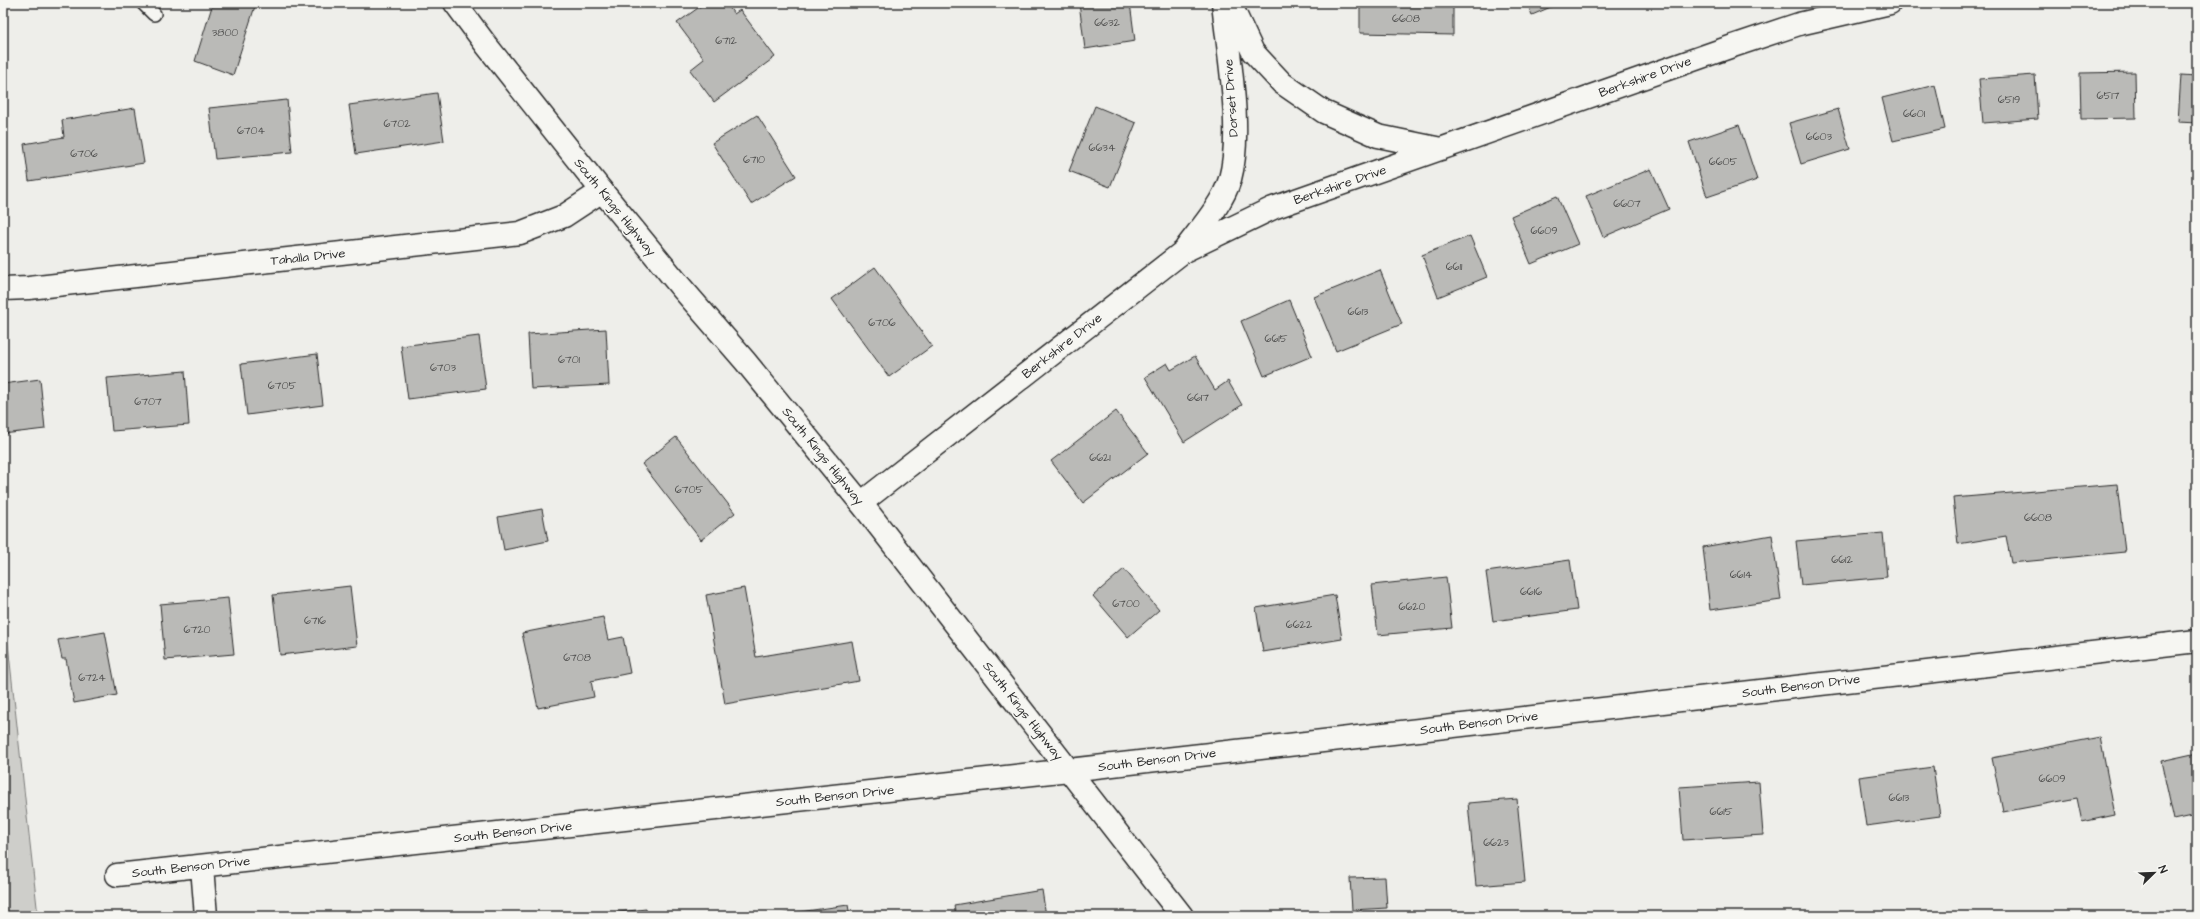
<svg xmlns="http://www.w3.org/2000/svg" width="2200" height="919" font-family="'Architects Daughter',sans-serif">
<rect width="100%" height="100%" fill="#eeeeea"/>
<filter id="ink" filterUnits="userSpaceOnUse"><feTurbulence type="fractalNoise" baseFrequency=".025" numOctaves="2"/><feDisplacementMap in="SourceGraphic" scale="8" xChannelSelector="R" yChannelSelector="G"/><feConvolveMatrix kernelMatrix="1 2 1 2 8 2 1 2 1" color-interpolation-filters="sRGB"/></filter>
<g filter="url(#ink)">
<path fill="#cececa" stroke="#7c7c7a" d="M3,599L38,916H3Z"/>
<path fill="#babab7" stroke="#2b2b2b" d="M213,3H256L233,75L195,61Z
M705,3H726L734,14L740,10L775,57L714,102L690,70L704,59L677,23Z
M1079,3H1130L1135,41L1085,49Z
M1360,3H1453V35L1360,33Z
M1527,3H1560L1532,15Z
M2135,72L2136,118L2081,119L2080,73Z
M2035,75L2038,119L1983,123L1979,79Z
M2181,75L2197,76V123L2178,122Z
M1935,85L1945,129L1893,141L1882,98Z
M437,93L444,141L356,154L349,105Z
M287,100L292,152L215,159L209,108Z
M1095,106L1136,123L1110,187L1069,171Z
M135,108L144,163L29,181L24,144L64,137L62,120Z
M1838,109L1850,149L1801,164L1789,123Z
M757,115L796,176L751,204L712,143Z
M1739,125L1757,180L1707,197L1689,142Z
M1651,169L1669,209L1603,237L1586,196Z
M1557,196L1578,244L1531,264L1511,216Z
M1470,236L1487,277L1438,297L1422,255Z
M875,267L932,346L889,377L832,299Z
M1380,270L1402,324L1336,351L1314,297Z
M1289,300L1312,356L1264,376L1241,321Z
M606,329L609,385L531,389L528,334Z
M479,336L486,389L408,399L401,346Z
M317,354L323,405L247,415L241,364Z
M1195,356L1215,390L1228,381L1242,405L1184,442L1145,377L1167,363L1171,370Z
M185,371L189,425L112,431L107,378Z
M40,379L45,429L3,434V384Z
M1116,411L1148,453L1083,503L1051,461Z
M676,437L735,513L701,540L642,464Z
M2117,484L2125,552L2011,563L2006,536L1958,544L1953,498Z
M542,509L548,541L504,550L498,517Z
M1883,533L1887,577L1801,585L1796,541Z
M1772,535L1781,600L1710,610L1703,547Z
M1570,560L1577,610L1493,621L1486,572Z
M1124,569L1159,610L1128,637L1093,596Z
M1446,577L1452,628L1378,635L1372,585Z
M350,586L357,646L280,655L273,595Z
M744,588L756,657L852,641L859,681L725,704L706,595Z
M1335,595L1342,639L1263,652L1256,608Z
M228,598L234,654L165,660L160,604Z
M603,617L608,640L623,637L630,673L591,681L594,697L538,708L522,633Z
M105,632L117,695L74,703L66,659H62L58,640Z
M2100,737L2115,815L2082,822L2077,798L2003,812L1992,758Z
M2197,753V815L2174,820L2161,761Z
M1933,767L1940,816L1866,826L1859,777Z
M1759,782L1763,835L1683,840L1679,787Z
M1517,799L1525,882L1476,886L1468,803Z
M1385,877L1387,908L1352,910L1350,878Z
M1042,890L1046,916H956L954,905Z
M848,905L850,916H771Z
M646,909L647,916H582Z"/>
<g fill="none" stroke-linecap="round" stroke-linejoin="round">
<defs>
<path id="lane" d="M143,3L154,14"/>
<path id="street" d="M1230,3L1253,52L1282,83L1324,112L1378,136L1441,149
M1186,248C1201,228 1223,203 1230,179C1243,132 1228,52 1223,3
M3,289L29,288L520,233L564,216L602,191
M861,503L1184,251L1273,208L1730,47L1799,24L1890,3
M202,867L206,916
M117,875L1069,770L2197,641"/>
<path id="secondary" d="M455,3L487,46L602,191L680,286L745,361L861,503L1182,916"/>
</defs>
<use href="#lane" stroke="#2b2b2b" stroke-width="16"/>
<use href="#street" stroke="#2b2b2b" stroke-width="25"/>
<use href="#secondary" stroke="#2b2b2b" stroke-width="25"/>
<use href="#lane" stroke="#f6f6f2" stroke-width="13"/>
<use href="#street" stroke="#f6f6f2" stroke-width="22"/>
<use href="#secondary" stroke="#f6f6f2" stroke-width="22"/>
</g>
</g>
<g text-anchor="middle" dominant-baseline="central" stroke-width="3" stroke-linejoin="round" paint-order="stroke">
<g font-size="11" fill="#4f4f4e">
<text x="1406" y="18">6608</text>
<text x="1107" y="22">6632</text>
<text x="225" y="32">3800</text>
<text x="726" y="40">6712</text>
<text x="2108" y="95">6517</text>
<text x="2009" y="99">6519</text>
<text x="1914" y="113">6601</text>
<text x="397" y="123">6702</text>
<text x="251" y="130">6704</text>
<text x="1819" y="136">6603</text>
<text x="1102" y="147">6634</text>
<text x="84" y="153">6706</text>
<text x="754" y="159">6710</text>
<text x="1723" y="161">6605</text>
<text x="1627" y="203">6607</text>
<text x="1544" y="230">6609</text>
<text x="1454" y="266">6611</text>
<text x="1358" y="311">6613</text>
<text x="882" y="322">6706</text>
<text x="1276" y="338">6615</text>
<text x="569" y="359">6701</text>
<text x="443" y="367">6703</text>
<text x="282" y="385">6705</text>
<text x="1198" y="397">6617</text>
<text x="148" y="401">6707</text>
<text x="1100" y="457">6621</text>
<text x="689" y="489">6705</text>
<text x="2038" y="517">6608</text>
<text x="1842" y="559">6612</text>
<text x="1741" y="574">6614</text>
<text x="1531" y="591">6616</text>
<text x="1126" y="603">6700</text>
<text x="1412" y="606">6620</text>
<text x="315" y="620">6716</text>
<text x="1299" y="624">6622</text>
<text x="197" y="629">6720</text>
<text x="577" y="657">6708</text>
<text x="92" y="677">6724</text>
<text x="2052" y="778">6609</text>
<text x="1899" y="797">6613</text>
<text x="1721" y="811">6615</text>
<text x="1496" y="842">6623</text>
</g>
<g font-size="13" fill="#2b2b2b" stroke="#f6f6f2">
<text transform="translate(1645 77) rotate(-20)">Berkshire Drive</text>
<text transform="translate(1231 98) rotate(-94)">Dorset Drive</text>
<text transform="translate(1340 185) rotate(-19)">Berkshire Drive</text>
<text transform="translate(615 207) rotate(51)">South Kings Highway</text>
<text transform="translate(308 257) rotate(-6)">Tahalla Drive</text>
<text transform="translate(1062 346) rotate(-38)">Berkshire Drive</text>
<text transform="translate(823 456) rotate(51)">South Kings Highway</text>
<text transform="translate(1801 686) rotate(-7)">South Benson Drive</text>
<text transform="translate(1023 711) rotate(52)">South Kings Highway</text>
<text transform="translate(1479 723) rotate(-7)">South Benson Drive</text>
<text transform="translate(1157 760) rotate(-7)">South Benson Drive</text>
<text transform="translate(835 796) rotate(-6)">South Benson Drive</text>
<text transform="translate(513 832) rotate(-6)">South Benson Drive</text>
<text transform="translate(191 867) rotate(-6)">South Benson Drive</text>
</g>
</g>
<rect width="2200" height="919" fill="none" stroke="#f6f6f2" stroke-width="16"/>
<rect x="8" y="8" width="2184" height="903" fill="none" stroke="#2b2b2b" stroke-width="1.5" filter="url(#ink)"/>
<g transform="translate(2154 873) rotate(67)" stroke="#f6f6f2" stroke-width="3" paint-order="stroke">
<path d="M0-3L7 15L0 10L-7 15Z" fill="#2b2b2b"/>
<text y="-6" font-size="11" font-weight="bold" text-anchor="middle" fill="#2b2b2b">N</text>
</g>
</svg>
